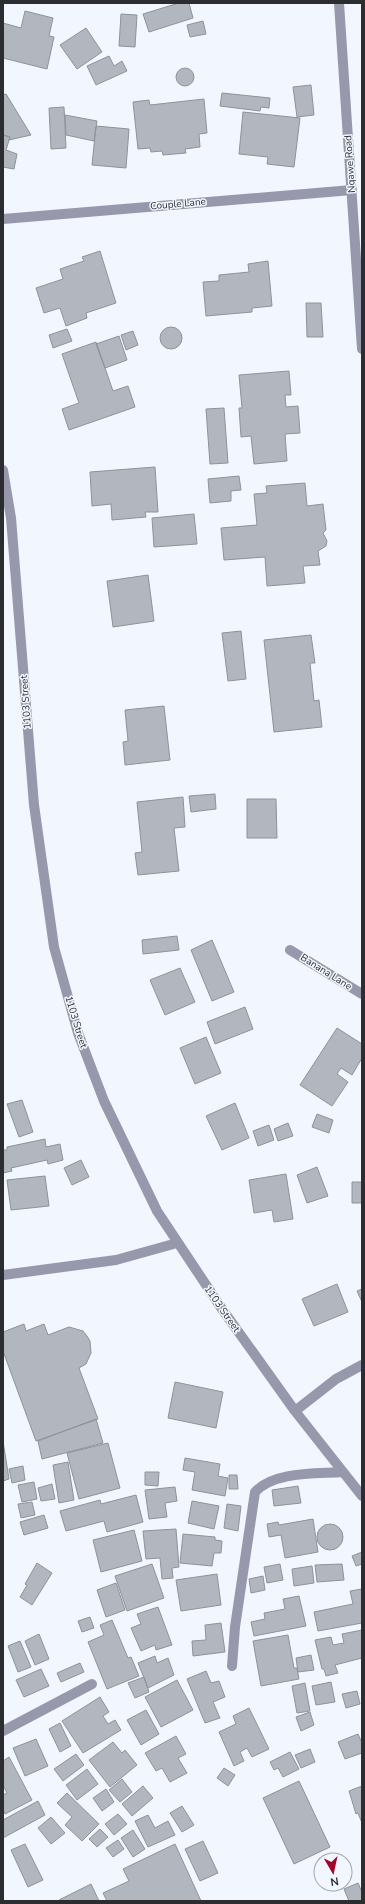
<svg xmlns="http://www.w3.org/2000/svg" width="365" height="1904" font-family="'Nunito Sans',sans-serif">
<rect width="100%" height="100%" fill="#f2f6fe"/>
<path fill="#b2b6bf" stroke="#8e929b" d="M179,3H189L193,18L149,32L143,14Z
M25,11L53,18L49,36L54,37L47,69L3,58V23L21,28Z
M121,14L137,15L135,47L119,46Z
M203,21L206,34L190,37L187,25Z
M86,28L102,52L77,69L60,45Z
M109,56L114,66L122,61L127,71L96,85L87,66Z
M176 77a9 9 0 1 1 18 0a9 9 0 1 1-18 0Z
M311,85L314,115L297,117L293,87Z
M222,93L270,98L269,108L261,107L260,111L220,106Z
M6,94L31,135L9,140L10,137L3,135V95Z
M204,99L207,133L199,134L200,147L185,149L186,153L163,155L162,151L151,152L150,148L138,149L133,102L149,100L150,105Z
M64,107L66,148L51,149L49,108Z
M243,112L300,118L294,167L267,164L268,157L239,154Z
M65,115L97,121L94,141L66,135Z
M96,126L129,129L126,168L92,165Z
M3,135L10,137L6,150L17,154L14,169L3,167Z
M100,251L116,303L86,313L87,318L66,326L60,308L44,313L36,288L63,279L60,269L84,261L82,257Z
M268,261L272,306L252,308V312L206,316L203,282L219,281V275L249,272L248,264Z
M306,303H321L323,337H307Z
M160 338a11 11 0 1 1 22 0a11 11 0 1 1-22 0Z
M67,329L72,341L53,348L49,335Z
M133,331L138,345L126,350L121,335Z
M119,336L127,360L105,368L96,344Z
M96,342L113,391L128,386L135,407L69,430L62,409L79,403L62,354Z
M289,371L291,395H285L286,407L298,406L300,433L285,434L287,461L254,464L251,436L241,437L239,408H242L239,375Z
M224,408L228,463L210,464L206,409Z
M155,467L158,512H145L146,517L112,520L111,504L92,506L90,472Z
M239,476L241,490L231,491V501L210,503L208,479Z
M305,483L307,506L323,504L326,530L323,533L327,541L326,546L318,551L320,565L303,566L305,583L267,586L265,557L224,560L221,528L257,525L254,494L267,493L266,486Z
M194,514L197,544L154,547L152,518Z
M148,575L154,621L113,627L107,581Z
M241,631L246,679L228,681L222,633Z
M311,635L315,663H310L314,701L319,700L322,727L274,732L264,640Z
M164,706L170,760L125,765L123,742L128,741L125,710Z
M215,794L216,809L191,812L189,796Z
M183,797L185,827L174,828L179,871L138,875L135,853L142,852L137,802Z
M247,799H276L277,838H247Z
M177,936L179,950L143,954L142,940Z
M212,940L234,992L212,1001L191,950Z
M180,968L195,1002L165,1015L150,980Z
M245,1007L253,1029L215,1044L207,1022Z
M337,1028L362,1044V1058L352,1075L341,1068L337,1074L348,1082L332,1106L300,1085Z
M206,1037L221,1073L195,1084L180,1048Z
M22,1100L33,1132L19,1137L7,1104Z
M235,1103L249,1138L222,1150L206,1116Z
M317,1114L333,1120L329,1133L312,1127Z
M288,1123L293,1136L278,1141L274,1129Z
M269,1125L274,1140L258,1146L253,1131Z
M45,1139L46,1147L60,1144L63,1160L48,1164L47,1160L11,1168L12,1171L3,1173V1150H7V1147Z
M81,1160L89,1177L72,1185L64,1168Z
M317,1167L328,1196L307,1203L297,1175Z
M286,1174L293,1219L274,1222L272,1210L254,1213L249,1180Z
M45,1176L49,1206L11,1210L7,1180Z
M352,1182H362V1203H352Z
M337,1284L348,1312L314,1326L302,1299Z
M362,1289V1302L357,1291Z
M24,1324L26,1331L44,1324L48,1335L69,1327L83,1331L87,1336L90,1341L91,1353L86,1364L79,1368L98,1419L36,1441L3,1351V1332Z
M175,1382L223,1392L216,1428L168,1418Z
M96,1419L103,1443L42,1459L38,1441Z
M3,1441L9,1479L3,1481Z
M108,1443L120,1488L79,1499L67,1453Z
M185,1458L220,1464L218,1476L228,1478L225,1496L192,1490L195,1472L183,1470Z
M68,1462L74,1500L59,1503L53,1465Z
M23,1466L25,1480L12,1483L9,1469Z
M145,1472H159L158,1486L145,1485Z
M229,1475H237L238,1489H229Z
M34,1482L37,1499L22,1502L18,1485Z
M52,1484L55,1499L41,1501L38,1488Z
M298,1486L301,1503L274,1506L272,1490Z
M175,1487L177,1501L165,1503L167,1517L149,1519L145,1490Z
M136,1495L143,1522L107,1532L104,1521L66,1531L60,1511L100,1500L101,1504Z
M192,1501L219,1506L214,1529L188,1523Z
M32,1502L35,1515L21,1518L18,1504Z
M227,1504L241,1506L238,1531L224,1528Z
M44,1515L48,1528L24,1535L20,1522Z
M313,1519L318,1552L285,1558L281,1535L269,1537L267,1524L278,1522L279,1525Z
M317 1537a13 13 0 1 1 26 0a13 13 0 1 1-26 0Z
M176,1529L179,1567L172,1568L173,1578L162,1579L160,1558L146,1559L143,1531Z
M134,1530L142,1561L101,1572L93,1540Z
M183,1534L215,1537V1540L222,1541L221,1553H214L212,1566L180,1563Z
M362,1552V1564L356,1566L352,1556Z
M37,1563L52,1573L32,1605L20,1597L27,1585L25,1584Z
M152,1564L164,1598L127,1611L115,1576Z
M280,1564L283,1580L267,1583L264,1567Z
M342,1564L344,1580L317,1582L315,1565Z
M312,1566L314,1583L294,1586L292,1569Z
M217,1574L221,1605L181,1611L176,1580Z
M263,1576L265,1590L251,1593L249,1579Z
M116,1583L125,1610L106,1617L97,1590Z
M362,1589V1623L318,1631L314,1612L353,1604L350,1591Z
M299,1596L306,1626L254,1636L251,1622L265,1619L264,1613L285,1609L283,1599Z
M158,1607L172,1645L156,1650L155,1645L141,1651L131,1628L141,1624L137,1614Z
M90,1617L94,1628L82,1632L78,1621Z
M112,1620L128,1658L131,1657L139,1676L107,1689L88,1642L104,1635L100,1625Z
M221,1623L225,1652L193,1656L192,1641L206,1640L205,1625Z
M362,1630V1658L335,1665L338,1673L326,1676L324,1669H322L315,1640L331,1637L333,1645L344,1643L342,1634Z
M39,1634L49,1659L35,1665L25,1641Z
M288,1635L294,1668H297L299,1679L261,1686L253,1641Z
M20,1641L31,1667L18,1672L8,1646Z
M311,1655L314,1670L298,1672L296,1658Z
M155,1656L157,1663L168,1658L174,1675L148,1688L138,1663Z
M80,1663L84,1672L61,1682L57,1673Z
M41,1669L49,1686L24,1697L16,1680Z
M206,1671L211,1683L219,1681L225,1697L213,1702L220,1718L205,1723L187,1679Z
M144,1677L149,1692L135,1698L128,1683Z
M177,1680L193,1710L161,1727L145,1697Z
M331,1682L335,1702L316,1705L312,1686Z
M305,1683L310,1711L297,1713L292,1686Z
M357,1691L360,1704L346,1708L342,1694Z
M100,1697L109,1712L103,1716L108,1724L115,1720L121,1730L83,1753L62,1721Z
M249,1708L269,1749L252,1757L247,1748L240,1752L244,1761L234,1766L219,1732L236,1724L233,1716Z
M146,1710L159,1734L141,1745L127,1720Z
M310,1712L314,1725L301,1731L296,1717Z
M60,1723L71,1746L60,1752L49,1729Z
M358,1734L362,1743V1753L345,1759L338,1742Z
M176,1736L186,1754L178,1758L187,1773L170,1782L162,1768L156,1771L145,1753Z
M36,1739L48,1766L25,1776L13,1748Z
M113,1742L122,1753L125,1750L137,1765L110,1787L89,1760Z
M310,1749L315,1762L301,1768L295,1755Z
M290,1752L299,1769L283,1777L278,1768L274,1770L270,1762Z
M76,1754L84,1765L63,1781L54,1769Z
M9,1757L32,1800L5,1814L3,1809V1795L7,1793L3,1785V1761Z
M224,1768L235,1775L228,1786L217,1778Z
M87,1769L98,1784L77,1800L66,1785Z
M122,1779L132,1792L120,1802L109,1790Z
M299,1781L330,1847L294,1864L263,1798Z
M143,1786L153,1798L132,1816L122,1804Z
M362,1786V1823L358,1813L356,1814L349,1791Z
M106,1789L114,1802L102,1811L93,1798Z
M67,1793L99,1824L82,1841L65,1825L72,1817L57,1803Z
M38,1801L45,1815L3,1838V1820Z
M182,1806L194,1825L182,1832L170,1813Z
M118,1814L127,1824L114,1835L105,1824Z
M148,1815L155,1828L168,1821L175,1835L148,1847L135,1821Z
M51,1817L65,1833L51,1844L38,1828Z
M100,1829L108,1837L97,1847L89,1839Z
M133,1830L145,1849L133,1857L121,1838Z
M118,1840L124,1849L113,1857L106,1848Z
M203,1841L218,1873L200,1881L185,1849Z
M25,1844L43,1880L28,1887L11,1850Z
M175,1844L201,1901H107L103,1893L129,1881L123,1869Z
M358,1883L362,1892V1901H349L344,1889Z
M91,1884L99,1901H60L59,1900Z"/>
<g fill="none" stroke-linecap="round" stroke-linejoin="round">
<path stroke="#9898ac" stroke-width="10" d="M339,3L362,349
M3,219L352,190
M3,470L11,518L34,805L54,947L78,1033L104,1101L157,1211L222,1309L295,1411L362,1496
M290,950L362,994
M3,1275L116,1260L177,1243
M295,1411L336,1379L362,1365
M232,1666L235,1627L255,1492C274,1471 316,1474 343,1472
M3,1731L92,1684"/>
</g>
<g text-anchor="middle" dominant-baseline="central" stroke-width="3" stroke-linejoin="round" paint-order="stroke">
<g font-size="10" fill="#2b2d31" stroke="#f2f6fe">
<text transform="translate(350 164) rotate(-94)">Nqawe Road</text>
<text transform="translate(178 204) rotate(-5)">Couple Lane</text>
<text transform="translate(26 702) rotate(-94)">1103 Street</text>
<text transform="translate(326 972) rotate(32)">Banana Lane</text>
<text transform="translate(76 1022) rotate(73)">1103 Street</text>
<text transform="translate(222 1309) rotate(55)">1103 Street</text>
</g>
</g>
<rect width="365" height="1904" fill="none" stroke="#2b2d31" stroke-width="8"/>
<g transform="translate(333 1872) rotate(171)"><circle r="19" fill="#f2f6fe" stroke="#a2a6ac"/>
<path d="M0-3L7 15L0 10L-7 15Z" fill="#a30429"/>
<text y="-6" font-size="11" font-weight="bold" text-anchor="middle" fill="#2b2d31">N</text>
</g>
</svg>
